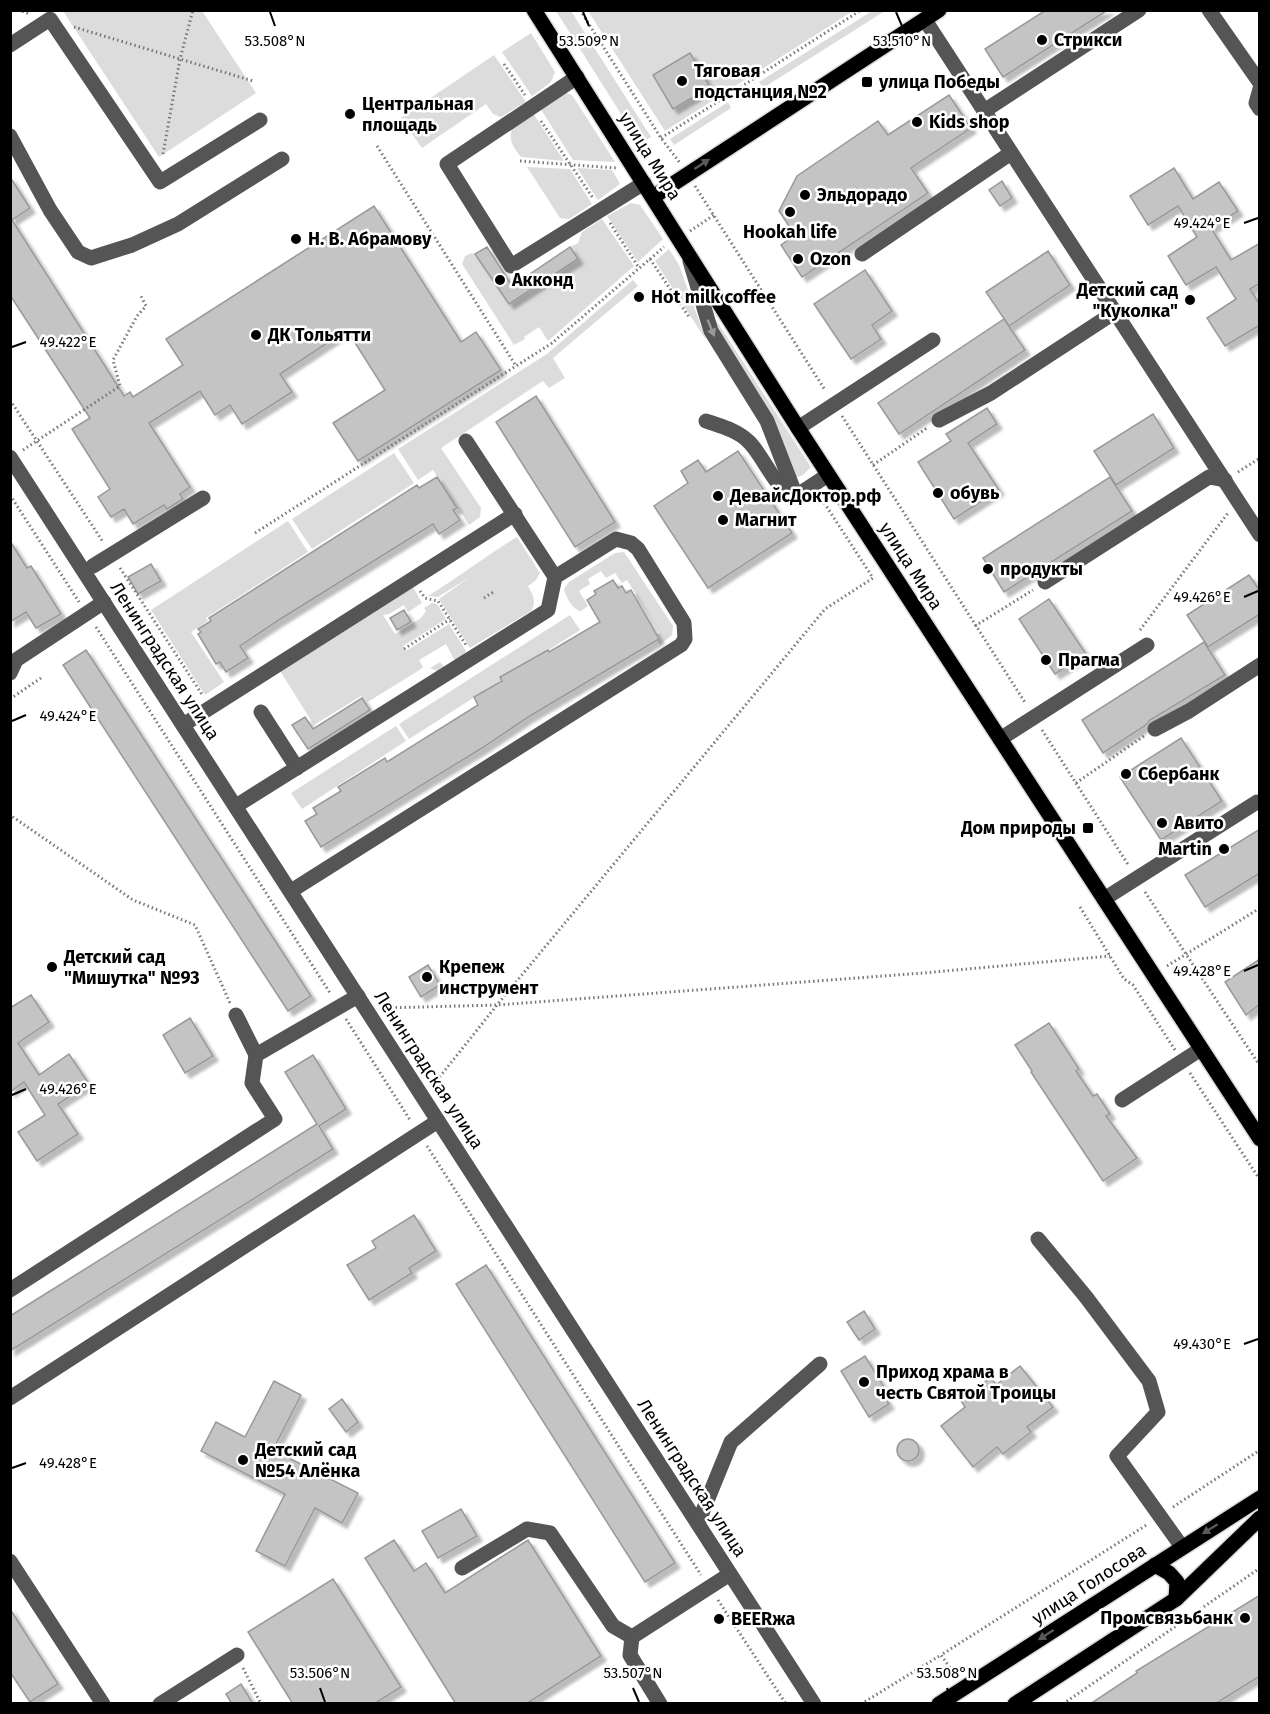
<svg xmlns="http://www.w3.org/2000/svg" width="1270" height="1714" font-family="'Fira Sans',sans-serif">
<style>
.green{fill:#dcdcdc}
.building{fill:#c4c4c4;stroke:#999;stroke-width:1.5;filter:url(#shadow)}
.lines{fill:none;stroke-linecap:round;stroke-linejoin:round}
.major-casing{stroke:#dbdbdb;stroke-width:18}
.path{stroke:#777;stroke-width:3;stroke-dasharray:1.5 3;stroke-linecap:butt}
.minor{stroke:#555;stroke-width:15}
.major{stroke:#000;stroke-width:15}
.oneway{fill:#595959}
.oneway2{fill:#999}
.ticks{fill:none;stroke:#000;stroke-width:2}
.poi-dot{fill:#000;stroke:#fff;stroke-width:2}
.labels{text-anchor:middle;stroke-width:5;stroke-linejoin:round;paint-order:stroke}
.poi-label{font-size:18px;font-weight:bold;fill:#000;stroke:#fff;text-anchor:start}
.street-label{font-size:18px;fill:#000;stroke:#fff}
.ticks-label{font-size:15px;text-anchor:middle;fill:#000;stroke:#fff;stroke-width:5;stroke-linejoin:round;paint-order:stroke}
</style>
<defs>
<filter id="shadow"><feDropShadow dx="5" dy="5" stdDeviation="1.5" flood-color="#0004"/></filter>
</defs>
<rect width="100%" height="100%" fill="#fff"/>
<g class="green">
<path d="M63,11h139l54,82 -97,64z"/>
<path d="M556,11h15l80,126 -11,7z"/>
<path d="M588,11h265l-188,120z"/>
<path d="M872,11h13l-122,77 -4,-6z"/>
<path d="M531,33l24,39 -4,10 -19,14 -30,-44z"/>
<path d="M494,55l32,47 -25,15 -8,-3 -7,-10 -64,44 -21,-30z"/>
<path d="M566,93l6,2 43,67 -42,-2 -33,-52z"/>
<path d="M728,102l3,6 -57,37 -4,-6z"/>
<path d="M533,113l31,48 -43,-4c-7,-9 -13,-16 -9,-28z"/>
<path d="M527,167l43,2 22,35 -23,15 -9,-1z"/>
<path d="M577,168l35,2 8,14 -22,16z"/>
<path d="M631,203l9,2 23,34 -25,23 -31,-46z"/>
<path d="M602,219l32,47 -86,75 -9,-14 -15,10 1,2 -11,6 -50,-78 -2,-3 3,-8 7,-3 3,1 34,50 68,-45 -7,-12 8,-4 4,-11z"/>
<path d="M669,249l10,16 27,75 -51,-79z"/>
<path d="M633,280l5,6 -85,72 12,20 -16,10 -6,-7 -102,67 40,60 -1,9 -11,8 -36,-55 -15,10 -20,-31 149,-95z"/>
<path d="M716,320l95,147 -8,8 -8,3 -82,-156z"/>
<path d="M394,453l20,30 -102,66 -20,-30z"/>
<path d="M288,521l20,31 -102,66 2,3 -17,11 33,50 -19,13 -54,-85z"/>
<path d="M517,537l23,36 -4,7 -8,6c5,9 9,16 3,25l-61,37 -31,-49 31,-22 -32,20 -10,-1c31,-19 58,-40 89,-59z"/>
<path d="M624,552l49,74 -1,9 -12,10 -5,-9 5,-3 -33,-53 -5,3 -7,-10 -9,5 -5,-7 -13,8 2,5 -11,7 9,15 -7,5c-8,-1 -15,-14 -17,-22l5,-7 46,-29z"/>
<path d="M413,587l9,16 -14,9 -4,-7 -15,9 -6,1 12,19 26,-16 5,-7 -2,-3 8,-5 5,1 9,15 -43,27 3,5 43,-27 17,27 -9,14 -18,7 -9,-4 10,-6 4,5 11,-6 -9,-17 -27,16 4,7 -5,4 -52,32 -5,-7 -47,29 -34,-54z"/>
<path d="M570,615l10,15 -171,109 -10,-15z"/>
<path d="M396,726l10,15 -104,68 -11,-16z"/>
</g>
<g class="building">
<path d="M1046,10h62l-105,67 -18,-28z"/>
<path d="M690,53l20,34 -37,22 -20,-34z"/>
<path d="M949,95l22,33 -60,40 17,25 -126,84 -21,-32 14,-10 -16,-24 18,-35 81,-55 10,14z"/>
<path d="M1174,168l19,31 26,-17 19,29 -27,17 20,32 29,-17v40l-10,6 10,16v20l-35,21 -18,-28 29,-19 -20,-32 -30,18 -18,-29 29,-19 -19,-31 -30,19 -18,-29z"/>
<path d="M10,177l20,31 -18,12 112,176 6,-4 3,5 50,-32 -17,-26 208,-133 87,136 15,-10 25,38 -143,91 -25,-38 52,-33 -38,-60 -67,44 12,18 -50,32 -12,-19 -15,10 -15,-24 -51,32 41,64 -10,7 3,5 -16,10 -3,-4 -31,19 -9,-15 -13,8 -13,-20 12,-8 -38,-60 18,-11 -80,-123z"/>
<path d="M1002,181l10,17 -12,8 -11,-16z"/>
<path d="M487,247l25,39 58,-39 8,12 -69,45 -34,-50z"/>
<path d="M1048,251l22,34 -61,41 -23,-34z"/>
<path d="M865,270l27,41 -20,14 9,14 -30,20 -37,-55z"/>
<path d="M1004,319l21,31 -126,84 -21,-31z"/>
<path d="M536,396l79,126 -40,25 -79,-125z"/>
<path d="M987,408l10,16 -29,19 31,47 -45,29 -36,-57 33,-21 -5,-7z"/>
<path d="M1153,414l21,34 -58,37 -22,-34z"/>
<path d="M738,451l54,82 -84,55 -54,-82 34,-23 -7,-12 17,-11 8,12z"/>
<path d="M437,477l20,31 -4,2 7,10 -21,14 -6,-10 -151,94 -42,28 8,12 -22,14 -6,-10 -4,2 -18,-30 3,-2 -3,-3 13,-8 -2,-3 208,-133 2,3z"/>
<path d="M1110,477l22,34 -128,81 -21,-34z"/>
<path d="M10,541l17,27 4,-2 30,48 -25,14 -10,-16 -16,10z"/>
<path d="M151,564l10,17 -23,13 -10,-17z"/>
<path d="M1249,575l11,16v23l-52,33 -21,-32z"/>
<path d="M613,580l5,8 4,-2 4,7 5,-3 28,49 -129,77 -48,32 -161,99 -16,-26 12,-7 -4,-6 28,-17 -3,-4 47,-29 2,4 91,-57 -4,-8 28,-16 -2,-4 48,-27 1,2 51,-30 -13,-22 9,-6 -2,-3z"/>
<path d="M1049,599l37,55 -31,20 -36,-55z"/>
<path d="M404,610l7,12 -14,8 -7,-12z"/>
<path d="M1204,642l21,33 -75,45 -4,5 -43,28 -21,-33z"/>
<path d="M86,650l225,346 -23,15 -225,-346z"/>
<path d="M362,698l8,12 -62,39 -16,-24 13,-8 8,12z"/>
<path d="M1181,738l41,63 -61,39 -41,-63z"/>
<path d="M1260,829v44l-55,34 -20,-32z"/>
<path d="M1260,959v45l-14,11 -21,-33z"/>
<path d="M428,965l12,20 -19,12 -12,-20z"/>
<path d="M31,995l18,27 -31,21 21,32 30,-21 20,30 -31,20 20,30 -41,27 -19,-29 27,-17 -21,-33 -14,10v-84z"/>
<path d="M190,1018l23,38 -28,17 -22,-38z"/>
<path d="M1049,1023l30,46 -3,2 17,25 4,-2 13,20 -4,2 31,42 -34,23 -72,-109 1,-1 -17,-26z"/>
<path d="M313,1055l33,54 -27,17 14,23 -323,202v-35l307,-192 -32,-52z"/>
<path d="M414,1215l22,36 -27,17 3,5 -43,27 -22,-35 29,-17 -4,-7z"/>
<path d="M486,1265l189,298 -30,19 -189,-298z"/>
<path d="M864,1311l11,18 -16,11 -12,-18z"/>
<path d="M865,1356l22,36 -4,3 6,9 -20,13 -28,-46z"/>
<path d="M1020,1366l33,41 -26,20 4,5 -28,22 -6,-7 -24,20 -32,-41 24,-19 -4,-6 30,-24 5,8z"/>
<path d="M274,1381l27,14 -28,55 85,43 -16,30 -27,-15 -30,58 -29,-15 29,-57 -84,-43 15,-29 29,15z"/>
<path d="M342,1399l16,23 -12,10 -17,-23z"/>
<circle cx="908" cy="1450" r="11"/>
<path d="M461,1509l16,27 -39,22 -16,-27z"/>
<path d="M394,1540l20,31 12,-8 19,30 83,-53 73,116 -75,48h-70l-91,-146z"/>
<path d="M333,1579l68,108 -27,17h-81l-45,-72z"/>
<path d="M1260,1595v81l-45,28h-125l47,-31 -1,-2z"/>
<path d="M10,1609l48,75 -28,18 -20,-30z"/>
<path d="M241,1684l12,20h-21l-6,-10z"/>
</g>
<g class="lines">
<defs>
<g id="major">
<path d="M534,10l264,418 462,711"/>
<path d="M653,197l286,-187"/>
<path d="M1155,1565l14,8 8,9 -1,17"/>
<path d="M939,1704l321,-206"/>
<path d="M1015,1704l161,-105 84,-81"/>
</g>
</defs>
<use href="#major" class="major-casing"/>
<g class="path">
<path d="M18,10l12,4"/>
<path d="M580,10l81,128 19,25"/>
<path d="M74,27l179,54"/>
<path d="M504,64l21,31"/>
<path d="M541,121l52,77"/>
<path d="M661,138l200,-128"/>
<path d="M377,146l139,220 36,-23 112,-96"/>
<path d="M163,154l17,-95 13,-49"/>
<path d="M520,161l96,7"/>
<path d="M695,186l130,204"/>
<path d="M610,223l29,45"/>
<path d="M690,231l24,-16"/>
<path d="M650,259l39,58"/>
<path d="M10,400l93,142"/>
<path d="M842,416l184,288"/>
<path d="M23,450l97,-64 -7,-26 24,-44 9,-10 -6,-12"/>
<path d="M873,465l54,-37"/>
<path d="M1238,472l22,-14"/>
<path d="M10,495l69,107"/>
<path d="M255,533l261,-167"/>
<path d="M120,568l83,128"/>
<path d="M420,591l5,7 13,3 28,44"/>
<path d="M484,598l11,-7"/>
<path d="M975,626l58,-36"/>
<path d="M96,627l234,366"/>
<path d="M1140,630l88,-117"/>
<path d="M404,649l46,-30"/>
<path d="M10,699l31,-21"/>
<path d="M1042,730l87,136"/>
<path d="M1076,783l68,-47"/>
<path d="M10,813l3,4 120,83 62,25 35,78"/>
<path d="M1145,892l115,174"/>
<path d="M1080,907l44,72 9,6 42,65"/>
<path d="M1167,966l93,-58"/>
<path d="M382,1008l115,-3 426,-32 187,-17"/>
<path d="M346,1019l64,101"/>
<path d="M1190,1073l70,107"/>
<path d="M434,1084l63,-79 328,-396 48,-31 -52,-80"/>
<path d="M427,1146l274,429"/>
<path d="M1173,1507l87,-57"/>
<path d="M718,1600l68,104"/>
<path d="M243,1668l18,36"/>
<path d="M955,1675l-14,-20 207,-131"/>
<path d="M861,1704l80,-49"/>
<path d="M1063,1704l197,-136"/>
</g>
<g class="minor">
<path d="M1209,10l51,73"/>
<path d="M925,20l335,515"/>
<path d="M10,45l40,-26 110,163 100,-62"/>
<path d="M577,77l-130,87 64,102 133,-83"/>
<path d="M1260,89l-4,14 4,6"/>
<path d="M984,111l155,-101"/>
<path d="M10,136l40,74 28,42 13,6 41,-13 46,-21 104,-65"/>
<path d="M862,254l149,-101"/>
<path d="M690,261l21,70 56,90 29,75"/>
<path d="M939,420l52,-27 124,-81"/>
<path d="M706,421c14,5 31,9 42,20 15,13 29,53 48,55l32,-21"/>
<path d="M798,428l135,-88"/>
<path d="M466,441l89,136"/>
<path d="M10,457l804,1247"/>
<path d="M93,566l110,-68"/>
<path d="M1045,582l164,-105 16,3"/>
<path d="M10,673l6,-13 88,-58"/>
<path d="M261,712l36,56"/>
<path d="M183,725l332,-211"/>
<path d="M1155,729l34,-18 71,-46"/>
<path d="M1000,739l147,-94"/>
<path d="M236,806l312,-196 7,-33 61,-38 15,4 7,6 46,74 1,16 -4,6 -390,246"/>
<path d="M1104,899l153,-97"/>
<path d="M236,1015l20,40"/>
<path d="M1122,1100l79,-51"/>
<path d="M1038,1239l48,58 63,84 9,31 -41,44 65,91"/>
<path d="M10,1290l265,-171 -23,-36 4,-28 102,-59"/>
<path d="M10,1398l428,-277"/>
<path d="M698,1523l33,-81 89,-78"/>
<path d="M10,1561l93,143"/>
<path d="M462,1568l65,-39 23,4 63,93 19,11"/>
<path d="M160,1704l77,-49"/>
<path d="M660,1704l-30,-49 2,-18 98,-63"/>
</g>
<use href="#major" class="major"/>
</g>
<defs><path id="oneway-solid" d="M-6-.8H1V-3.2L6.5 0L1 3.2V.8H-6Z" transform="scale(1.5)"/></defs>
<g class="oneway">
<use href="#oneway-solid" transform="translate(702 164) rotate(-33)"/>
<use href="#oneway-solid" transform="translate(1210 1529) rotate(148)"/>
<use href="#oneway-solid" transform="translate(1046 1635) rotate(147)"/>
</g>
<use class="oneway2" href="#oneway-solid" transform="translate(711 328) rotate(68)"/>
<path class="ticks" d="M270,12l5,14M583,12l6,14M896,12l6,14M1244,223l14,-5M12,347l14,-5M1244,597l14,-6M12,721l14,-6M1244,971l14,-6M12,1095l14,-6M1244,1344l14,-5M12,1468l14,-5M320,1688l5,14M633,1688l6,14M947,1688l5,14"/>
<g class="poi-dot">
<circle cx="1042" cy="40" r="6"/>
<circle cx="682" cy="81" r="6"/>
<rect x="861" y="76" width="12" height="12" rx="3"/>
<circle cx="350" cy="114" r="6"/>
<circle cx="917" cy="122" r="6"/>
<circle cx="805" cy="195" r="6"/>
<circle cx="790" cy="212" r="6"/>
<circle cx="296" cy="239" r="6"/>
<circle cx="798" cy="259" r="6"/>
<circle cx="500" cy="280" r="6"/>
<circle cx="639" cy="297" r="6"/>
<circle cx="1190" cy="300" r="6"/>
<circle cx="256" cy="335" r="6"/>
<circle cx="938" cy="493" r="6"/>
<circle cx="718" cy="496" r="6"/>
<circle cx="723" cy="520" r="6"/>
<circle cx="988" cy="569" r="6"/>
<circle cx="1046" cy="660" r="6"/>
<circle cx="1126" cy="774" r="6"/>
<circle cx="1162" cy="823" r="6"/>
<rect x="1082" y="822" width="12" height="12" rx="3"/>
<circle cx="1224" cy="849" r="6"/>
<circle cx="52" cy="967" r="6"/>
<circle cx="427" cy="977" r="6"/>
<circle cx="864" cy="1382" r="6"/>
<circle cx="243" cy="1460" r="6"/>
<circle cx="1245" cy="1618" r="6"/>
<circle cx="719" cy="1619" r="6"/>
</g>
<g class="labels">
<g class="poi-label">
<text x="1054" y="46">Стрикси</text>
<text x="694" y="77">Тяговая<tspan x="694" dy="21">подстанция №2</tspan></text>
<text x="879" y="88">улица Победы</text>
<text x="362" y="110">Центральная<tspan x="362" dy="21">площадь</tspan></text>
<text x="929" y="128">Kids shop</text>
<text x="817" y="201">Эльдорадо</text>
<text x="790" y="238" text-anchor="middle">Hookah life</text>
<text x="308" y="245">Н. В. Абрамову</text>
<text x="810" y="265">Ozon</text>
<text x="512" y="286">Акконд</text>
<text x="1178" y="296" text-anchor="end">Детский сад<tspan x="1178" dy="21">"Куколка"</tspan></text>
<text x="651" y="303">Hot milk coffee</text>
<text x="268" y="341">ДК Тольятти</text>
<text x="950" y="499">обувь</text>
<text x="730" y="502">ДевайсДоктор.рф</text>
<text x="735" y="526">Магнит</text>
<text x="1000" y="575">продукты</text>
<text x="1058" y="666">Прагма</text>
<text x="1138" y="780">Сбербанк</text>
<text x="1174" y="829">Авито</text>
<text x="1076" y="834" text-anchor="end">Дом природы</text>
<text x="1212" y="855" text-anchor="end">Martin</text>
<text x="64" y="963">Детский сад<tspan x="64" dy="21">"Мишутка" №93</tspan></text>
<text x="439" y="973">Крепеж<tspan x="439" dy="21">инструмент</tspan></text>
<text x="876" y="1378">Приход храма в<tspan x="876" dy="21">честь Святой Троицы</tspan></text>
<text x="255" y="1456">Детский сад<tspan x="255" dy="21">№54 Алёнка</tspan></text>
<text x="1233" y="1624" text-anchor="end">Промсвязьбанк</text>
<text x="731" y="1625">BEERжа</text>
</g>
<g class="street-label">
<text transform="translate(650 156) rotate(58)" y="6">улица Мира</text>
<text transform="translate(911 566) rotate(57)" y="6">улица Мира</text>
<text transform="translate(165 661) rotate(57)" y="6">Ленинградская улица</text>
<text transform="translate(429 1070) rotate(57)" y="6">Ленинградская улица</text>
<text transform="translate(692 1478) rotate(57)" y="6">Ленинградская улица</text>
<text transform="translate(1089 1584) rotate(-33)" y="6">улица Голосова</text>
</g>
</g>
<g class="ticks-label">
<text x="589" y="46">53.509°N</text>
<text x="275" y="46">53.508°N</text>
<text x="902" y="46">53.510°N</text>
<text x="1202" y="228">49.424°E</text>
<text x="68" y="347">49.422°E</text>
<text x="1202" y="602">49.426°E</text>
<text x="68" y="721">49.424°E</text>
<text x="1202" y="976">49.428°E</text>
<text x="68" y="1094">49.426°E</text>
<text x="1202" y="1349">49.430°E</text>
<text x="68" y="1468">49.428°E</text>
<text x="320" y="1678">53.506°N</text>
<text x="633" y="1678">53.507°N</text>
<text x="947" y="1678">53.508°N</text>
</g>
<rect width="1270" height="1714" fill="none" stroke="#000000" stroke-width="24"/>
</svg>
